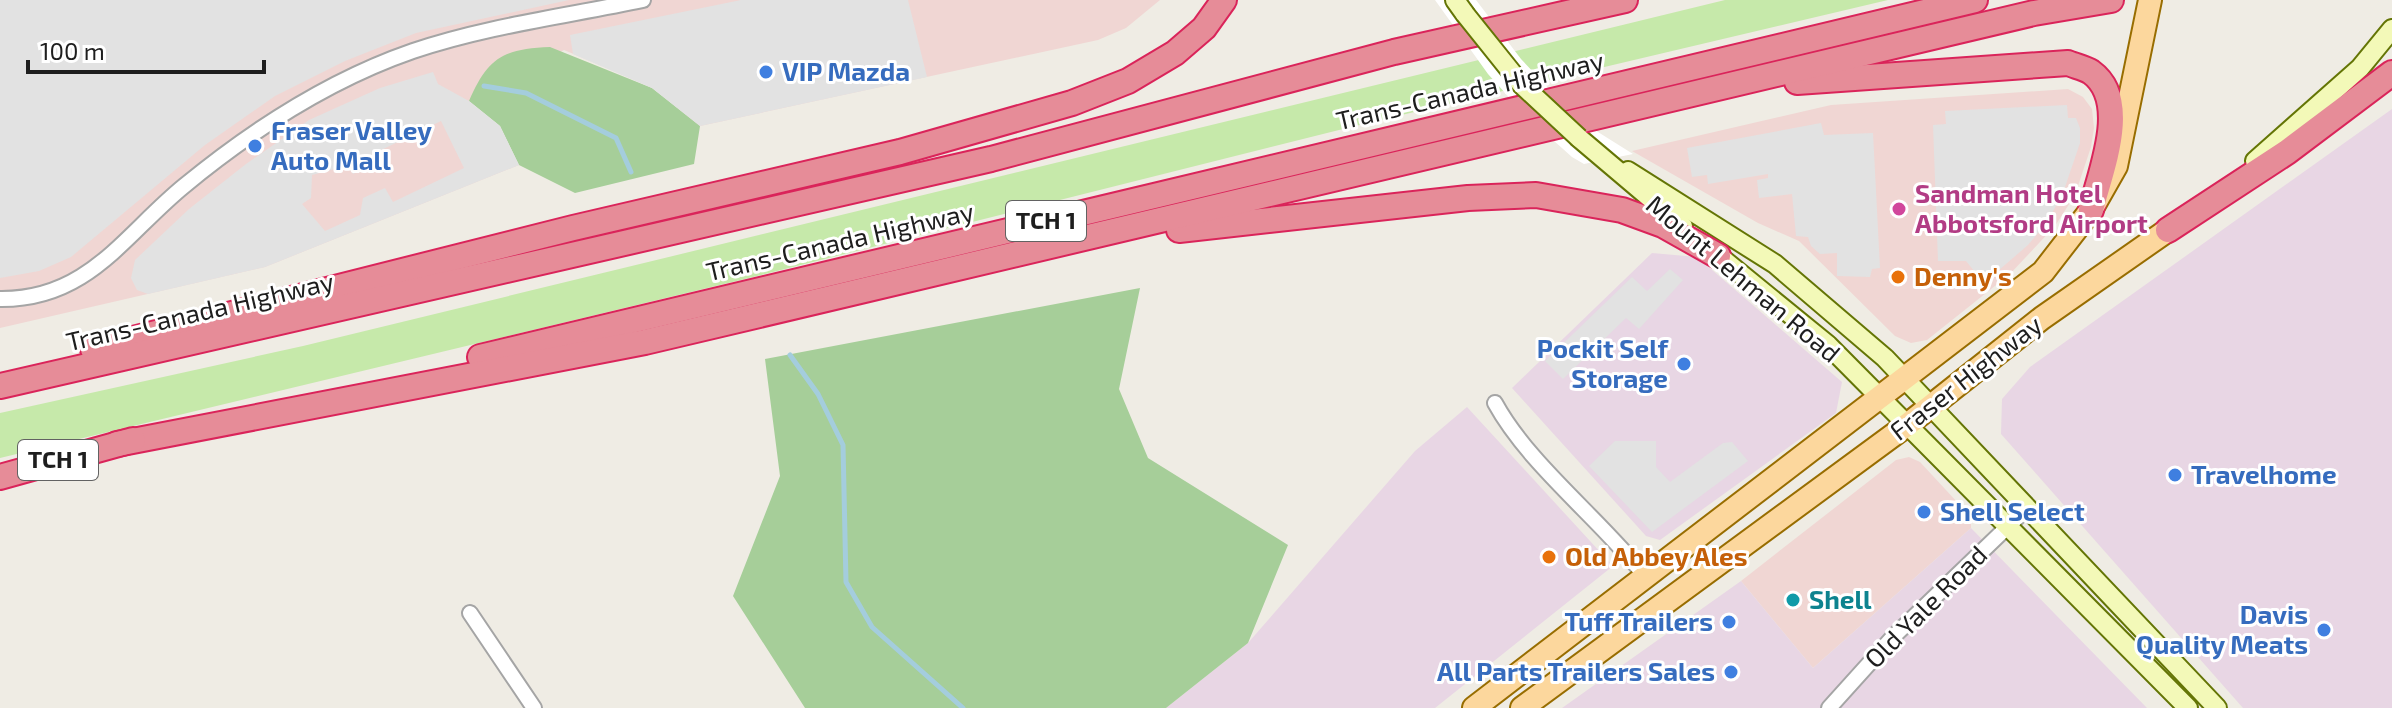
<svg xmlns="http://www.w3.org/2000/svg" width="2392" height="708" font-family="'Exo 2',sans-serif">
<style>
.commercial{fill:#f0d6d3}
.industrial{fill:#e8d6e4}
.grass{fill:#c6e9aa}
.forest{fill:#a6ce99}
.parking{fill:#e2e2e2;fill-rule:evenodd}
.pier{fill:#fff}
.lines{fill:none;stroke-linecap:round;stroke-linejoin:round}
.stream{stroke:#a4cddd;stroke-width:5}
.street-casing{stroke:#a5a5a5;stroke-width:18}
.secondary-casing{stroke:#647505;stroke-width:22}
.primary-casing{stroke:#986d00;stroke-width:26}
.highway-casing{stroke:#da245a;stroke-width:28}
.street{stroke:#fff;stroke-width:14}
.secondary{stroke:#f3f9b8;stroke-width:18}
.primary{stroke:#fcd79d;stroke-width:22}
.highway{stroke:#e68c98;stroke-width:24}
.secondary-bridge-casing{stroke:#647505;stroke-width:22;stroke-linecap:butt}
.secondary-bridge{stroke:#f3f9b8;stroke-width:18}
.shop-dot{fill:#3f7fe0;stroke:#fff;stroke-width:3}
.hotel-dot{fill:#d1479c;stroke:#fff;stroke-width:3}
.food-dot{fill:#e8710a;stroke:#fff;stroke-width:3}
.culture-dot{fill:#0f9aa8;stroke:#fff;stroke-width:3}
.labels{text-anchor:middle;stroke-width:6;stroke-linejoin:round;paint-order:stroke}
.shield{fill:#fff;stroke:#626262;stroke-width:2}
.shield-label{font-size:24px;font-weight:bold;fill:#1e1e1e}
.shop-label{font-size:26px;font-weight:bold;fill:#366cbe;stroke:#fff;text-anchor:start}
.street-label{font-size:26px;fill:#1e1e1e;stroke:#fff}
.hotel-label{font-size:26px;font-weight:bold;fill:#b23c85;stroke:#fff;text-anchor:start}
.food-label{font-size:26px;font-weight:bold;fill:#c56008;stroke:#fff;text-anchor:start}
.culture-label{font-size:26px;font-weight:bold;fill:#0d838f;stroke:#fff;text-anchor:start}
</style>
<rect width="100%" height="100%" fill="#efece4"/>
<g class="commercial">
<path d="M0,0h1160l-34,28 -28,12 -398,86 -48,-39 -88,-37 -95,51 50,64 -254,102 -265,61z"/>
<path d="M2068,89l15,8 9,12 2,19 -3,19 -16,48 -20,31 -45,48 -83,66 -16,3 -16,-7 -96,-95 -41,-18 -126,-72 199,-46z"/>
<path d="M1909,457l11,5 51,55v11l-158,140 -72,-87 155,-121z"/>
</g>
<g class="industrial">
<path d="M2392,109v599h-149l-242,-274 1,-35 28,-32z"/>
<path d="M1652,253l45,4 145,125 -6,31 -176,127 -14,-4 -134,-148z"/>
<path d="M1467,407l146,159 -178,142h-269l82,-65 167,-192z"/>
<path d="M1971,528l176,180h-585l179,-127 72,87z"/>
</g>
<path class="grass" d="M1725,0h163l-537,127 -602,151 -749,180v-45l303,-67z"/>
<g class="forest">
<path d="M550,47l102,41 48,38 -6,38 -119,29 -56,-28 -19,-39 -31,-25c19,-44 34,-52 81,-54z"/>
<path d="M1140,288l-21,101 29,69 140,87 -40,98 -82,65h-361l-72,-112 47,-120 -15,-117z"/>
</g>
<g class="parking">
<path d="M0,0h569l-153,33 -71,28 -70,35 -70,49 -134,112 -32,14 -39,7z"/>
<path d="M741,0h167l19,77 -227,49 -48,-38 -79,-34 -3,-19z"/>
<path d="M433,72l5,12 31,17 31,25 19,39 -254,102 -117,27 -11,-4 -6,-12 4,-18 54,-51 57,-45 63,-44 71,-32zM441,121l23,47 -71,34 -8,-14 -22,10 -3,17 -35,16 -23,-27 9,-6 1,-23 26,-7h11l4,6 21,-10 -3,-9z"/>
<path d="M2067,105l1,13h8l4,10v15l-16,47 -16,31 -20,24 -44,38 -18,-22h-28l-5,-136 13,-1 -1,-13z"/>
<path d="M1821,123l3,12 49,-2 7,135 -8,1 -2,8 -33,-1v-23l-17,1 -9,-8 -3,-9 -12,-1 -4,-42 -33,4 -2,-18 11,-2v-4l-60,10 -1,-9 -15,2 -5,-29z"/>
<path d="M1670,269l13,11 -44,49 -13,-11 -63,61 -18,-18 87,-84 15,14z"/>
<path d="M1615,441h41v26l14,15 53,-39 9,-1 16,19 -96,71 -63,-66z"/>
</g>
<path class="pier" d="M1435,0h41l45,59 31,33 38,35 43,27 -49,10 -12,-7 -47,-42 -37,-41z"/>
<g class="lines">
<g class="stream">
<path d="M484,86l42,7 90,45 15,34"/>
<path d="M790,355l28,39 25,51 3,137 26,45 91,81"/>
</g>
<defs>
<g id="street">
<path d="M0,299c88,1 124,-64 184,-113 68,-56 145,-106 229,-135 74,-25 154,-35 230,-51"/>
<path d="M1495,403c34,62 104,115 150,173"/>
<path d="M470,613l64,95"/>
<path d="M1829,708l64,-71 133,-128"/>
</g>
<g id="secondary">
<path d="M1455,0l10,14"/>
<path d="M1579,138l104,88"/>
<path d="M2255,161l105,-93 32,-39"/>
<path d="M1628,171l147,93 110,94 332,350"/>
<path d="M1709,248l119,97 360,363"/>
</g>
<g id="primary">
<path d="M1474,708l569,-436 48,-62 25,-44 34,-166"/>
<path d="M1522,708l385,-283 135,-107 126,-88"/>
</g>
<g id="highway">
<path d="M1797,82l271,-19c7,3 17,5 23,9 40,29 9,100 0,138"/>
<path d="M1179,230l289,-32 68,-3 86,15 41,15 55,31"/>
<path d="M2168,230l119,-78 105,-79"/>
<path d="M93,349l480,-121 327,-76 172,-49 56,-22 47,-28 29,-25 20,-28"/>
<path d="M480,357l1495,-357"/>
<path d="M0,386l991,-227 403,-107 231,-52"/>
<path d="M117,444l528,-102 1389,-329 77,-13"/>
<path d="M0,477l133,-37"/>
</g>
</defs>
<use href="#street" class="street-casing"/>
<use href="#secondary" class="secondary-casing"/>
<use href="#primary" class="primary-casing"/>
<use href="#highway" class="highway-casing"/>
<use href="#street" class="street"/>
<use href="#secondary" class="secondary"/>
<use href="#primary" class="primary"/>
<use href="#highway" class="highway"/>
<defs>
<path id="secondary-bridge" d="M1465,14l56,70 58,54"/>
</defs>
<use href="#secondary-bridge" class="secondary-bridge-casing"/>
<use href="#secondary-bridge" class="secondary-bridge"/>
</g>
<g class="shop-dot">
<circle cx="766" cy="72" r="8"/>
<circle cx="255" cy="146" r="8"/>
<circle cx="1684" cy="364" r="8"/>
<circle cx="2175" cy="475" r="8"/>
<circle cx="1924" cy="512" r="8"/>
<circle cx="1729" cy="622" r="8"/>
<circle cx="2324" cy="630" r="8"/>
<circle cx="1731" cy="672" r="8"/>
</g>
<circle class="hotel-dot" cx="1899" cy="209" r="8"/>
<g class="food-dot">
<circle cx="1898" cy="277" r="8"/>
<circle cx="1549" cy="557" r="8"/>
</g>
<circle class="culture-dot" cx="1793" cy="600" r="8"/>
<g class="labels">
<g class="shield">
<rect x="1006" y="201" width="80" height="40" rx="6"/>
<rect x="18" y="440" width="80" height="40" rx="6"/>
</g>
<g class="shield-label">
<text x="1046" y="229">TCH 1</text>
<text x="58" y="468">TCH 1</text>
</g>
<g class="shop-label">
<text x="782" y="81">VIP Mazda</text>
<text x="271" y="140">Fraser Valley<tspan x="271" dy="30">Auto Mall</tspan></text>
<text x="1668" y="358" text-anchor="end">Pockit Self<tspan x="1668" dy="30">Storage</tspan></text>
<text x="2191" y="484">Travelhome</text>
<text x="1940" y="521">Shell Select</text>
<text x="2308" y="624" text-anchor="end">Davis<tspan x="2308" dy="30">Quality Meats</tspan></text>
<text x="1713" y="631" text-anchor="end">Tuff Trailers</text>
<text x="1715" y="681" text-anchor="end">All Parts Trailers Sales</text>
</g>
<g class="street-label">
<text transform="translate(1470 91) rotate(-13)" y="9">Trans-Canada Highway</text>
<text transform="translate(840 242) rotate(-13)" y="9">Trans-Canada Highway</text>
<text transform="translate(1743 279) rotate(40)" y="9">Mount Lehman Road</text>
<text transform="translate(200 312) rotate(-13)" y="9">Trans-Canada Highway</text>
<text transform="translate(1966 378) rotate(-38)" y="9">Fraser Highway</text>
<text transform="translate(1926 607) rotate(-45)" y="9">Old Yale Road</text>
</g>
<g class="hotel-label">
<text x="1915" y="203">Sandman Hotel<tspan x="1915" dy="30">Abbotsford Airport</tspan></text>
</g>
<g class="food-label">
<text x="1914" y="286">Denny's</text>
<text x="1565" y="566">Old Abbey Ales</text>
</g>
<g class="culture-label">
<text x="1809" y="609">Shell</text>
</g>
</g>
<path d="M28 60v12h236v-12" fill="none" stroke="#1e1e1e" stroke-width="4"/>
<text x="40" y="60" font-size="24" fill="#1e1e1e" stroke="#ffffff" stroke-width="6" paint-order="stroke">100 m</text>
</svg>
